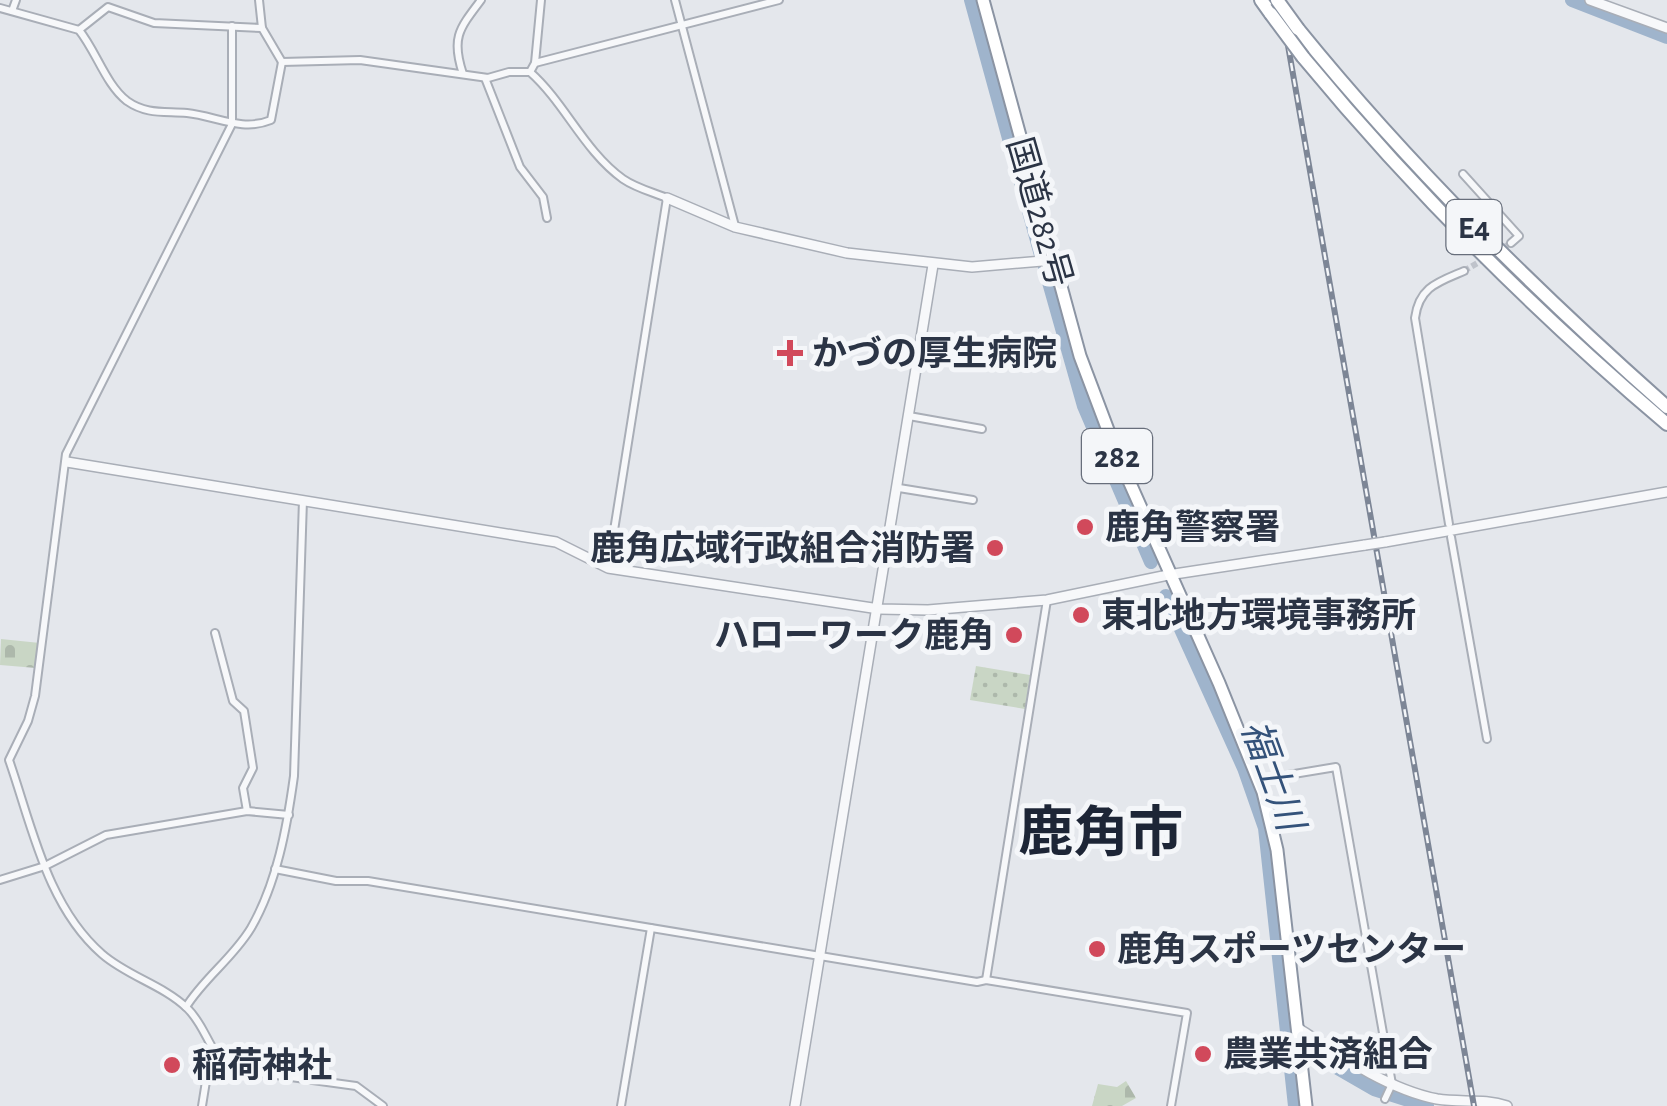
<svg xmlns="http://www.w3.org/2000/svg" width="1667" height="1106" font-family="'Alegreya Sans','Noto Sans JP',sans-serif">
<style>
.cemetery{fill:url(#cemetery-stones)}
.park{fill:url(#park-dots)}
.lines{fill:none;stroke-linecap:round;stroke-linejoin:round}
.river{stroke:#9fb4cc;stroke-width:14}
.minor-tunnel{stroke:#bfc3cb;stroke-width:6;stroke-dasharray:6 3;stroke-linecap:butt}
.minor-casing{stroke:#a9aeb7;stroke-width:10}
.tertiary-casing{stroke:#a9aeb7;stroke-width:12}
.trunk-casing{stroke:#8b94a3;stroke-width:15}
.motorway-casing{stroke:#8b94a3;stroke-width:16}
.minor{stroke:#f7f8fa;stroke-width:6}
.tertiary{stroke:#f7f8fa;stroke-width:9}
.trunk{stroke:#fff;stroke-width:11}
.motorway{stroke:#fff;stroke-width:12}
.rail-casing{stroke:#7d8696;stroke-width:6}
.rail{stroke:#f4f6f9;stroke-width:2.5;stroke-dasharray:8;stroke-linecap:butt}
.tertiary-bridge-casing{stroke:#a9aeb7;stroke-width:12;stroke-linecap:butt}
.motorway-bridge-casing{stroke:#8b94a3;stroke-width:16;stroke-linecap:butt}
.tertiary-bridge{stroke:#f7f8fa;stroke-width:9}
.motorway-bridge{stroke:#fff;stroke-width:12}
.poi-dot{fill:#d1495b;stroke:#f4f6f9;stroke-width:4}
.labels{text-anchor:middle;stroke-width:10;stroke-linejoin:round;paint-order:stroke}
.shield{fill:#f4f6f9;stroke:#676e7b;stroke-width:2.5}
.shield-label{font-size:32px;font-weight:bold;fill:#2b3445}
.street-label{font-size:35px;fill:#2b3445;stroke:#f4f6f9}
.poi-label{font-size:35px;font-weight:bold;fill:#2b3445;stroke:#f4f6f9;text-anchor:start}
.water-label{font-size:38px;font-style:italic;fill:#34527a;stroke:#f4f6f9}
.town-label{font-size:55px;font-weight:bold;fill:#1d2536;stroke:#f4f6f9}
</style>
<defs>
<pattern id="cemetery-stones" width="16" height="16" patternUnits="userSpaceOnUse" patternTransform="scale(2.5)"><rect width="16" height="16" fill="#c9d6c5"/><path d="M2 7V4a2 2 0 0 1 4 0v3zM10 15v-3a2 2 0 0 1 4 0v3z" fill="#adb8ab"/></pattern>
<pattern id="park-dots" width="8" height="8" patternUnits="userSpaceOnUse" patternTransform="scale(2.5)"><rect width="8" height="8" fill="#c9d6c5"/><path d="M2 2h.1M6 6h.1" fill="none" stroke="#adb8ab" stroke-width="1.8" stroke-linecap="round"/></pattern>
</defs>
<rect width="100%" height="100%" fill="#e4e7ec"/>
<g class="cemetery">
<path d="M1,639l39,4 -4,25 -36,-3z"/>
<path d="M1126,1081l10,17 -14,8h-30l6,-22 19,3z"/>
</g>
<path class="park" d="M976,666l54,9 -5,34 -55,-9z"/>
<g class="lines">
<g class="river">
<path d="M971,0l70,255"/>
<path d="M1572,0l95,37"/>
<path d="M1045,268l39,138 67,156"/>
<path d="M1166,596l78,172 21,60 30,278"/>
<path d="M1290,1047l32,12 52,30 53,17"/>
</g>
<path class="minor-tunnel" d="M1464,271l47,-28"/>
<defs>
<g id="minor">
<path d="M259,0l3,28 20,34"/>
<path d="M675,0l60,226"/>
<path d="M0,8l79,22c17,21 27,55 48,71 20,14 38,10 60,12 29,3 55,19 84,7l11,-58"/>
<path d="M12,11l4,-11"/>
<path d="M232,26v98l-166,330 -31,242 -7,25 -19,39c23,66 38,146 93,194 25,22 61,31 85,54 20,19 22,47 45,61l124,17 27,20"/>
<path d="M79,30l29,-23 46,16 108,5"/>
<path d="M282,62l78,-2 128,18 21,-6h21c35,31 54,79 93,107 13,9 29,13 44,19l-59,370"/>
<path d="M535,63l244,-63"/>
<path d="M530,72l5,-9 6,-63"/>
<path d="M463,74c-12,-36 -4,-45 18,-74"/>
<path d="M485,78l35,89 23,30 4,21"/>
<path d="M1463,174l56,62 -8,7"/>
<path d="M909,416l73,13"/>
<path d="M899,488l74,12"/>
<path d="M1449,524l-34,-206c4,-31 23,-36 49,-47"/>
<path d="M1451,537l36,202"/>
<path d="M215,633l18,68 11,10 9,57 -10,20 4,23"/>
<path d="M1258,780l78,-13 56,317 -7,15"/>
<path d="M275,869l61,12h32l609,101 9,-2 201,33 -16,93"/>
<path d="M0,880l45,-14 61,-31 141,-24 42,4"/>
<path d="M986,980l61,-380"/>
<path d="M186,1007c18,-29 47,-49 65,-79 26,-45 36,-101 43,-152l9,-276"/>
<path d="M202,1106l5,-31 9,-18"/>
<path d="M621,1106l30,-178"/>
</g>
<g id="tertiary">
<path d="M1590,0l77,28"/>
<path d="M667,198l68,29 112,26 125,14 82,-7"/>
<path d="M67,462l489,80 52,26 271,41 49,1 119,-10 121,-25 197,-30"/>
<path d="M1385,542l282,-50"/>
<path d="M1298,1028c41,27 89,61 139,71 23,4 47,-1 70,7"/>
<path d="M795,1106l138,-841"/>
</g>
<path id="trunk" d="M983,0l97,356 37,98 102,229 44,109 14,58 29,256"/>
<g id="motorway">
<path d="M1261,0l10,14"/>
<path d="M1298,29c112,138 236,260 369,378"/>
<path d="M1303,57c110,133 232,255 364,367"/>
</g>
</defs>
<use href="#minor" class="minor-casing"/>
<use href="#tertiary" class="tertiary-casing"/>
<use href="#trunk" class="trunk-casing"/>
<use href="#motorway" class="motorway-casing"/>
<use href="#minor" class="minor"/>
<use href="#tertiary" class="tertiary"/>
<use href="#trunk" class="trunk"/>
<use href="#motorway" class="motorway"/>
<defs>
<path id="rail" d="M1280,0l194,1106"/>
</defs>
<use href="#rail" class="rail-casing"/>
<use href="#rail" class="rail"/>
<defs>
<path id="tertiary-bridge" d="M1365,545l20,-3"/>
<g id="motorway-bridge">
<path d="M1277,0l21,29"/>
<path d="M1271,14l32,43"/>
</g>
</defs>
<use href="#tertiary-bridge" class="tertiary-bridge-casing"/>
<use href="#motorway-bridge" class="motorway-bridge-casing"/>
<use href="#tertiary-bridge" class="tertiary-bridge"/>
<use href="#motorway-bridge" class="motorway-bridge"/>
</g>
<g class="poi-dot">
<path d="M785 338h10v10h10v10h-10v10h-10v-10h-10v-10h10z"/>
<circle cx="1085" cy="527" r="10"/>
<circle cx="995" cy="548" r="10"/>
<circle cx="1081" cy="615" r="10"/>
<circle cx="1014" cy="635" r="10"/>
<circle cx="1097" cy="949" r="10"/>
<circle cx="1203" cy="1054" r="10"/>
<circle cx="172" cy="1065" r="10"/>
</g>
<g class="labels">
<g class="shield">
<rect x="1446.5" y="200" width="55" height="54" rx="8"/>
<rect x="1082" y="429" width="70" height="54" rx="8"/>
</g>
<g class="shield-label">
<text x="1474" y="238">E4</text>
<text x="1117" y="467">282</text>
</g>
<g class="street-label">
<text transform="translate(1040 212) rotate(74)" y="12">国道282号</text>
</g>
<g class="poi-label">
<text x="812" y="365">かづの厚生病院</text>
<text x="1105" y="539">鹿角警察署</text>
<text x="975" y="560" text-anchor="end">鹿角広域行政組合消防署</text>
<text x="1101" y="627">東北地方環境事務所</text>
<text x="994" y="647" text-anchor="end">ハローワーク鹿角</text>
<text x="1117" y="961">鹿角スポーツセンター</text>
<text x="1223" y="1066">農業共済組合</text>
<text x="192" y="1077">稲荷神社</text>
</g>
<g class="water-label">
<text transform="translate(1273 775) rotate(70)" y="13">福士川</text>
</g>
<g class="town-label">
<text x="1101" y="851">鹿角市</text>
</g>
</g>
</svg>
